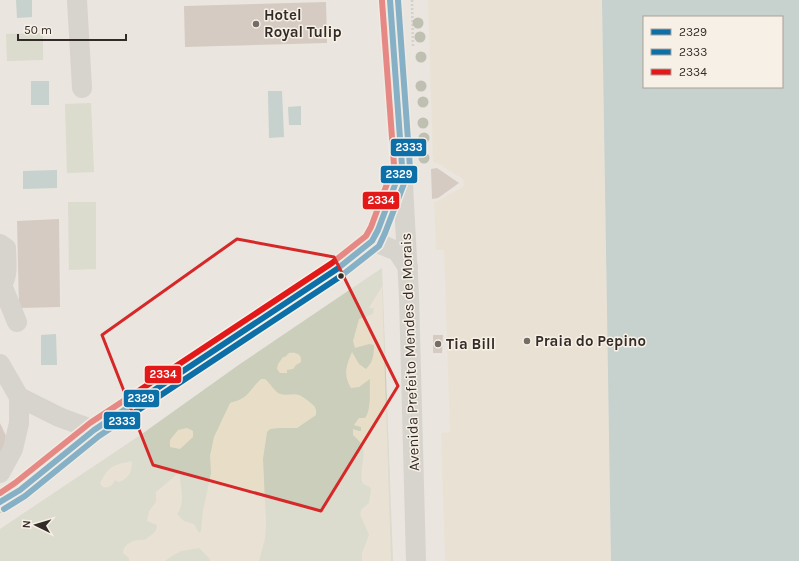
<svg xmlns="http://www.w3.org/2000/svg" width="799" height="561" font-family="Karla,sans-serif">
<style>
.green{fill:#caceba}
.sand{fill:#e8dec7}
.water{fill:#9db8b9;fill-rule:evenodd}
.building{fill:#bcaba2}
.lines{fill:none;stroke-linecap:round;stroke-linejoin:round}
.path{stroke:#bbb6b1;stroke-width:2.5;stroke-dasharray:2 2;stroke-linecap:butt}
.minor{stroke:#c2bdb8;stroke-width:20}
.major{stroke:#b1aca7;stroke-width:22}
.bus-1-casing{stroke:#f7f0e6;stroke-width:9}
.bus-2-casing{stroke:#f7f0e6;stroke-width:9}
.bus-3-casing{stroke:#f7f0e6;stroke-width:9}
.bus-1{stroke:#0d6fa8;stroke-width:6}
.bus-2{stroke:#0d6fa8;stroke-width:6}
.bus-3{stroke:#e31919;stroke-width:6}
.tree{fill:#8d927d}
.marked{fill:none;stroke:#d62828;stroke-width:3;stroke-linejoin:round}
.poi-dot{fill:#736c67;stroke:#f7f0e6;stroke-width:1.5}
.bus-dot{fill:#332b27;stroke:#f7f0e6;stroke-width:1.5}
.labels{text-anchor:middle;stroke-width:3;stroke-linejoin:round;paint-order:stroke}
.poi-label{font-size:15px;font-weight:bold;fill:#332b27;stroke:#f7f0e6;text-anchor:start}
.street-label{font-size:15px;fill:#332b27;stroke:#f7f0e6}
.line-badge{stroke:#f7f0e6;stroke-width:1.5}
.badge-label{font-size:11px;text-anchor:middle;font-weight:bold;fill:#fff}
</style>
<rect width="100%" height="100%" fill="#eae5df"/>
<g class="green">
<path d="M43,33v27l-36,1 -1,-27z"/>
<path d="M91,103l3,69 -27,1 -2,-69z"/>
<path d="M68,202h28v67l-27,1z"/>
<path d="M382,268l11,293h-393v-32l139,-93 101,-72z"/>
</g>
<g class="sand">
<path d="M428,0h174l9,561h-166l-4,-128 9,-1 -6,-182h-8l-2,-48 4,-1 26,-15 -1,-7 -24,-15 -6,-2z"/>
<path d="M382,286l9,275h-29v-8l7,-18 -9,-21 2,-5 7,-6 2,-13 -1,-3 -7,-3c-5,-12 4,-27 -1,-39 -2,-4 -6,-7 -9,-10v-6l6,2h2v-4l-7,-2 5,-7h6c7,-9 4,-28 5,-39l-11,8 -8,1c-8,-13 -5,-22 1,-36l7,12 7,5c7,-7 8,-14 8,-24l-5,-1 -14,4 -2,-7 6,-22 14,-5 1,-6h-5z"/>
<path d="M289,353c7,-1 13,1 12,9l-5,3 -3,4 -6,1v3h-7l-3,-4 1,-5 5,-7h2z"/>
<path d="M261,379h4c5,4 9,12 15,15 7,2 13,-1 19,1 3,1 5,3 8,5 6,5 10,6 9,15l-19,13h-18l-9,1 -3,3 -4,27 3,63 -1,16 -6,23h-49l-1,-3 -10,-10 -18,3 -9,5 -7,5h-36v-3l-6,-5c0,-10 13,-14 21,-13 6,-4 13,-7 13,-15l-10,-4 2,-10 7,-9v-10l20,-17h4c0,14 6,27 -3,39l7,7 10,3 5,9 2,-2 2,-20 8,-38 -1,-17 4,-19 16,-34c20,-5 17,-11 31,-24z"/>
<path d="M187,428l6,3v6l-13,12 -10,-2v-7l8,-10z"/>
<path d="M132,461c0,11 -3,17 -13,21l-4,-2c-3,6 -5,8 -12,7l-3,-3c8,-18 13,-19 32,-23z"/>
</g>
<g class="water">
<path d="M16,0h16v17l-15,1z"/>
<path d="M602,0h197v561h-188zM644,17h138v70h-138z"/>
<rect x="31" y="81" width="18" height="24"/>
<path d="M268,91h14l2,46 -15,1z"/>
<path d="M301,106v19h-12l-1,-18z"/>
<path d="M57,170v18l-34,1v-18z"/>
<path d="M56,334l1,31h-16v-30z"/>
</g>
<g class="building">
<path d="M326,2l1,41 -142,4 -1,-41z"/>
<path d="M437,168l22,15 -21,15 -6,1 -1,-30z"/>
<path d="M59,219l1,88 -41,1 -2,-87z"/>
<path d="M433,335h10l-1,18h-9z"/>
<path d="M0,423l6,13 -3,19 -3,1z"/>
</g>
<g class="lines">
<path class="path" d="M412,0l1,47"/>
<g class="minor">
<path d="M77,0l5,88"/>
<path d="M402,166l7,130 7,265"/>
<path d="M372,241l25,10 11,16"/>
<path d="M0,244l6,4c0,13 3,25 -4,37h-2"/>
<path d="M2,285l15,37"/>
<path d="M0,364l19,33 40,20 35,13"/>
<path d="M0,473l13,-24 6,-26v-26"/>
</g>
<path class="major" d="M0,502l20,-12 74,-60 243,-161 35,-28 6,-11 24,-64 -12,-166"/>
<defs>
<path id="bus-1" d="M0,502l20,-12 74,-60 243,-161 35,-28 6,-11 24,-64 -12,-166"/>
<path id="bus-2" d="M4,509l21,-13 74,-60 242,-160 38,-30 6,-13 25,-65 -12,-168"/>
<path id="bus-3" d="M0,493l15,-10 75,-60 242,-160 34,-27 5,-9 23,-62 -12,-164"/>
</defs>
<use href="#bus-1" class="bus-1-casing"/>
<use href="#bus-2" class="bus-2-casing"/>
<use href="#bus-3" class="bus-3-casing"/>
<use href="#bus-1" class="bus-1"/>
<use href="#bus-2" class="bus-2"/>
<use href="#bus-3" class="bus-3"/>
</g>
<g class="tree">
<circle cx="418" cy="23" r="5.5"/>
<circle cx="420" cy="37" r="5.5"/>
<circle cx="421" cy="57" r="5.5"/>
<circle cx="421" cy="86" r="5.5"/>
<circle cx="423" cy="102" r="5.5"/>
<circle cx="423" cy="123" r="5.5"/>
<circle cx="424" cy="138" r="5.5"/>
<circle cx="424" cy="158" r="5.5"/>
</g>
<path d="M0 0H799V561H0ZM237,239l97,18 64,129 -77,125 -168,-46 -51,-130z" fill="#eae5df" fill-opacity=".55" fill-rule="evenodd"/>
<path class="marked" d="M237,239l97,18 64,129 -77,125 -168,-46 -51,-130z"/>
<g class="poi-dot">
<circle cx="256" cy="24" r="4"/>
<circle cx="527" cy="341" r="4"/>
<circle cx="438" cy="344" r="4"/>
</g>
<circle class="bus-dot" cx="341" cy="276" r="3.5"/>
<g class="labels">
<g class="poi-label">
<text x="264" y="20">Hotel<tspan x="264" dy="17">Royal Tulip</tspan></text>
<text x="535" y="346">Praia do Pepino</text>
<text x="446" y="349">Tia Bill</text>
</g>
<g class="street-label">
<text transform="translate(410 352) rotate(-92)" y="5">Avenida Prefeito Mendes de Morais</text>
</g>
</g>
<g class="line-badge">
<rect x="390" y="138" width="37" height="19" rx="4" fill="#0d6fa8"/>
<rect x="380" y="165" width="38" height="19" rx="4" fill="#0d6fa8"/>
<rect x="362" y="191" width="38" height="19" rx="4" fill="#e31919"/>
<rect x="144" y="365" width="38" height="19" rx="4" fill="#e31919"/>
<rect x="123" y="389" width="37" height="19" rx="4" fill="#0d6fa8"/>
<rect x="103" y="411" width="38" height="19" rx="4" fill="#0d6fa8"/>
</g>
<g class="badge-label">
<text x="409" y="151">2333</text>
<text x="399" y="178">2329</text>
<text x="381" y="204">2334</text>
<text x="163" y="378">2334</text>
<text x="141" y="402">2329</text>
<text x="122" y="425">2333</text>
</g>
<rect x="643" y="16" width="140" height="72" fill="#f7f0e6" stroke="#a9a19a"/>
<rect x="651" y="29" width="20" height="6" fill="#0d6fa8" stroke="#a9a19a"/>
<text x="679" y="36" font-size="12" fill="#332b27">2329</text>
<rect x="651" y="49" width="20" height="6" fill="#0d6fa8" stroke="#a9a19a"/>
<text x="679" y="56" font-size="12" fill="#332b27">2333</text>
<rect x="651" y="69" width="20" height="6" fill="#e31919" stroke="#a9a19a"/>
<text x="679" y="76" font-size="12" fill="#332b27">2334</text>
<g transform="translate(36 525) rotate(275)" stroke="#f7f0e6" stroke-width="3" paint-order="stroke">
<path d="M0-3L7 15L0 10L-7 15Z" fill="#332b27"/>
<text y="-6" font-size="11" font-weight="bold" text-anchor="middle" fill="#332b27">N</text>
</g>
<path d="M18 34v6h108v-6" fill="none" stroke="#332b27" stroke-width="2"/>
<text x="24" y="34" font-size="12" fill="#332b27" stroke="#f7f0e6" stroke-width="3" paint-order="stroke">50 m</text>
</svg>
